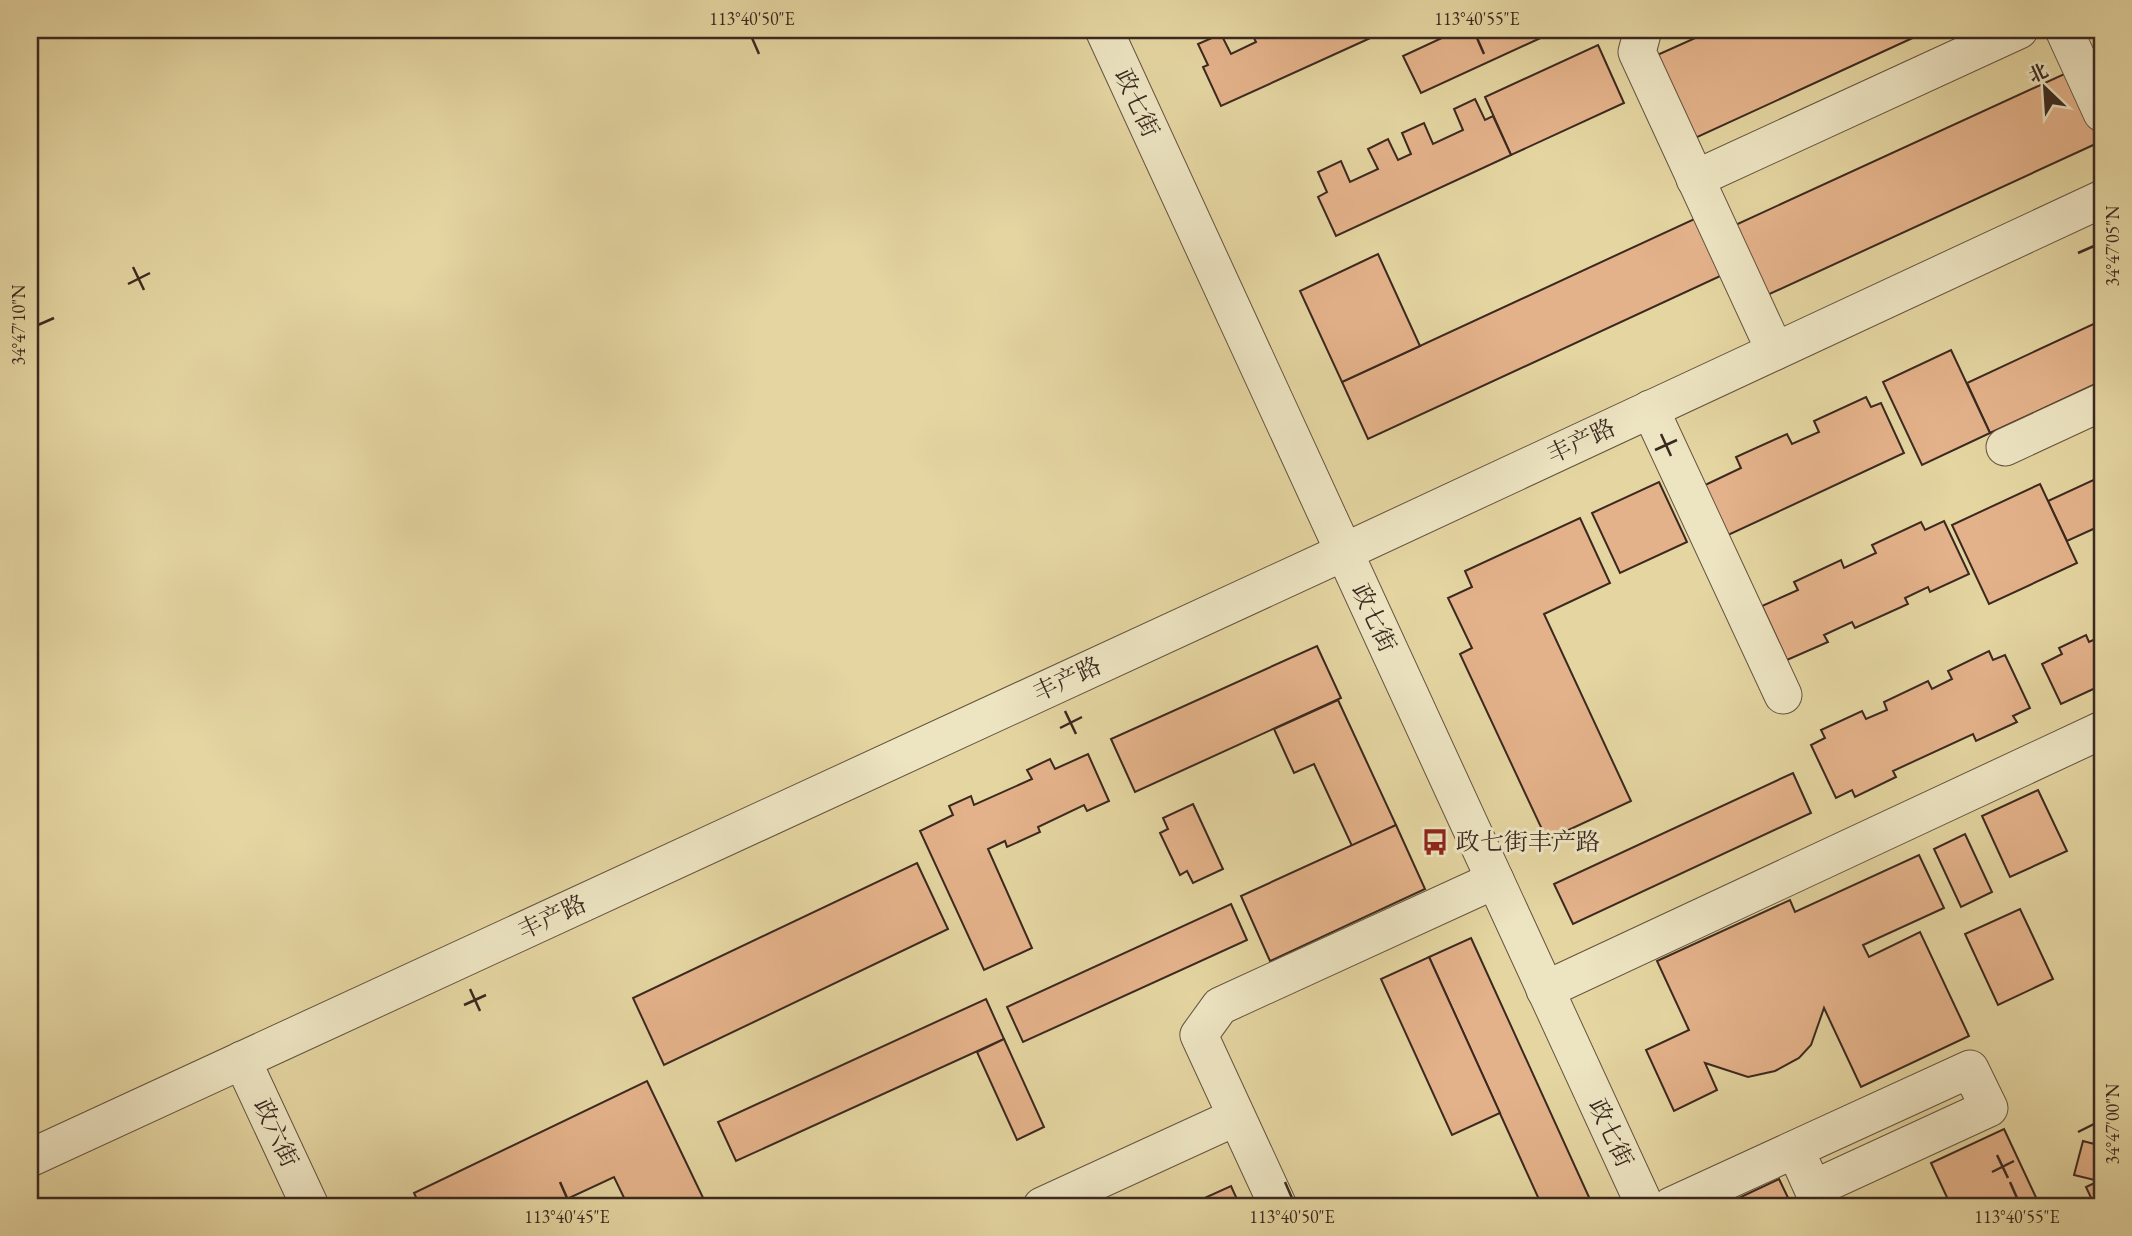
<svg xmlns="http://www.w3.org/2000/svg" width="2132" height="1236" font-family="'EB Garamond','Noto Serif SC',serif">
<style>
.building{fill:#e4b28a;stroke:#3b2920;stroke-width:2}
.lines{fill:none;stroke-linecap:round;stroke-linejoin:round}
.minor-casing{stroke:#655440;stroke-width:39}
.minor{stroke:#ede4c2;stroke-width:37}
.ticks{fill:none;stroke:#3b2920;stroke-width:2.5}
.labels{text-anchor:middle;stroke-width:6;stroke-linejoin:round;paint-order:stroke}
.street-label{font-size:24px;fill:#3b2920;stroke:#ede4c2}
.poi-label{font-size:24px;fill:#3b2920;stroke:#ede4c2;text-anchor:start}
.neatline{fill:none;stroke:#3b2920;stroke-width:2.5}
.ticks-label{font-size:18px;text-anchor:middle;fill:#3b2920}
</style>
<rect width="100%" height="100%" fill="#e4d5a1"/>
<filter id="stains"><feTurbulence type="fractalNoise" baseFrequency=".00286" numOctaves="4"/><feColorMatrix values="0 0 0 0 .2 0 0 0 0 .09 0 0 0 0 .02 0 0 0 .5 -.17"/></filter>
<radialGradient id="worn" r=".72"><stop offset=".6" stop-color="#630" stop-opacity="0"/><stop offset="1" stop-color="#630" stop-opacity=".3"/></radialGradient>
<g class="building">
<path d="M1250,30h28l1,2 5,-2h104l-167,76 -18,-39 5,-2 -10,-21 23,-10 10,20 25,-12z"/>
<path d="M1459,30h99l-137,63 -18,-37z"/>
<path d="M1713,30h217l-237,109 -38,-83z"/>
<path d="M1598,45l26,58 -113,52 -26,-58z"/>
<path d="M2073,70l29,62v9l-339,156 -32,-70z"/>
<path d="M1475,99l10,21 8,-4 18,39 -175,81 -18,-39 9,-5 -9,-20 23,-11 9,21 28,-13 -10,-20 20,-10 10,21 13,-6 -9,-21 22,-10 9,21 30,-14 -9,-21z"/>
<path d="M1703,215l26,57 -361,167 -26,-57z"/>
<path d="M1378,254l42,92 -78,36 -42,-91z"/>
<path d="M2102,320v61l-112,52 -23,-50z"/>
<path d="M1951,350l39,83 -68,32 -39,-83z"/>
<path d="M1866,397l5,10 10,-4 23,50 -178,83 -23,-50 38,-18 -5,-11 51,-23 5,10 27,-12 -5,-11z"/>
<path d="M2102,476v49l-35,16 -19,-40z"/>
<path d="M1659,482l28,60 -67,31 -28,-60z"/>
<path d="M2040,484l37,79 -88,41 -37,-79z"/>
<path d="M1580,518l30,65 -66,31 87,187 -84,39 -87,-186 12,-6 -24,-50 24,-11 -7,-16z"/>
<path d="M1944,521l25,53 -39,18 -2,-5 -23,11 3,6 -53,24 -3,-6 -28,13 4,7 -41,18 -25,-54 36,-16 -4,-8 47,-22 3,8 32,-15 -4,-8 49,-23 4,8z"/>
<path d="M2086,635l3,7 13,-6v49l-41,19 -19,-40 20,-10 -3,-6z"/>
<path d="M1317,646l24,52 -206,94 -24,-53z"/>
<path d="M1989,651l4,9 12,-5 25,53 -17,8 4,6 -41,19 -3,-7 -80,37 3,6 -41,20 -3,-7 -16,8 -25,-53 14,-7 -4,-8 41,-19 4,8 21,-9 -3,-8 44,-21 4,8 20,-10 -4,-8z"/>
<path d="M1338,700l58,125 -44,21 -38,-82 -20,9 -20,-44z"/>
<path d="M1088,754l21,47 -22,10 -3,-6 -46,22 2,5 -33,15 -2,-6 -17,8 44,99 -48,22 -64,-139 33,-16 -4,-9 22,-10 3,9 58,-26 -5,-9 23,-11 5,10z"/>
<path d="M1793,773l18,40 -238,111 -19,-40z"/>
<path d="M2038,790l29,61 -57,26 -28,-61z"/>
<path d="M1193,804l30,65 -30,14 -6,-12 -7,4 -20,-42 8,-4 -5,-11z"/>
<path d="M1396,825l29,64 -155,72 -29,-65z"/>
<path d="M1965,834l27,58 -31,15 -27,-58z"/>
<path d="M1919,855l25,53 -81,37 6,12 51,-25 49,104 -108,51 -37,-79 -13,37 -12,13 -24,13 -27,6 -43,-14 12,27 -43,21 -28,-61 43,-20 -32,-69 133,-61 5,12z"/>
<path d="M917,863l31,66 -284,136 -31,-67z"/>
<path d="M1231,904l16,36 -224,102 -16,-35z"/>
<path d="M2020,909l33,70 -55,26 -33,-71z"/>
<path d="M1471,938l122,268h-51l-113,-249z"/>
<path d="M1429,957l71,156 -48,22 -71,-156z"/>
<path d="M986,999l18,40 -268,122 -18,-39z"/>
<path d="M1004,1039l40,88 -27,13 -40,-88z"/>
<path d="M647,1081l60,125h-79l-14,-29 -62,29h-132l-6,-13z"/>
<path d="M2004,1129l36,77h-89l-20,-43z"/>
<path d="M2083,1141l19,5v60h-13l5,-2 -8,-17 13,-6 -25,-6z"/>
<path d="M1779,1179l13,27h-63l-1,-3z"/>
<path d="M1231,1186l9,20h-53z"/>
</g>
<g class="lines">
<defs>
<g id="minor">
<path d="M1104,30l541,1176"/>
<path d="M1643,30l-6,22 138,299"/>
<path d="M2064,30l38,83"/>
<path d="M1695,179l324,-149"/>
<path d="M1650,409l133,286"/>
<path d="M2005,447l97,-45"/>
<path d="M1545,990l557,-260"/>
<path d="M242,1060l68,146"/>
<path d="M30,1158l1314,-606 758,-353"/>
<path d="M1042,1206l194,-89"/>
<path d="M1278,1206l-79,-171 21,-29 275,-126"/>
<path d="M1671,1206l299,-137 19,39 -176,81 -18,-40"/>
</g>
</defs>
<use href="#minor" class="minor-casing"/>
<use href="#minor" class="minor"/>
</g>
<path class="ticks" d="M752,38l7,16M1477,38l7,16M2078,253l16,-7M133,267l11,23M128,284l22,-11M38,325l16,-7M1661,434l10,22M1655,450l22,-10M1065,711l11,23M1060,728l22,-11M470,989l10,22M464,1005l22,-10M2078,1132l16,-8M1997,1155l11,23M1992,1172l22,-11M560,1182l7,16M1285,1182l7,16M2010,1182l7,16"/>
<defs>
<symbol id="bus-bare" viewBox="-9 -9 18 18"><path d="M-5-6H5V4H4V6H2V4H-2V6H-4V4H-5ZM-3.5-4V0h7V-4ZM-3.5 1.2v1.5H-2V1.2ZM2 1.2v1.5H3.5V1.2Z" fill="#8f2418" stroke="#ede4c2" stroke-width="2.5" paint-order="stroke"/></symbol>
</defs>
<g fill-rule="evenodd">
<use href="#bus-bare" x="1416" y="823" width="38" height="38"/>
</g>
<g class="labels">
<g class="street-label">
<text transform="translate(1137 103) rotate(65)" y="8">政七街</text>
<text transform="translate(1581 441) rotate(-25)" y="8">丰产路</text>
<text transform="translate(1374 618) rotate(65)" y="8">政七街</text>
<text transform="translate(1067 679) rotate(-25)" y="8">丰产路</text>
<text transform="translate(552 917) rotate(-25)" y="8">丰产路</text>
<text transform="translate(276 1133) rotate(65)" y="8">政六街</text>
<text transform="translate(1611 1133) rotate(65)" y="8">政七街</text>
</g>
<g class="poi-label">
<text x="1456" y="850">政七街丰产路</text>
</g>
</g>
<rect width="2132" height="1236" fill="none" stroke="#e4d5a1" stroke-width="77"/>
<g transform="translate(2045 88) rotate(335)" stroke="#ede4c2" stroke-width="5" paint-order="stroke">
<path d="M0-5L12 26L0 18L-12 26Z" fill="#3b2920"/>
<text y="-10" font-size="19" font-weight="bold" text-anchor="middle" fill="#3b2920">北</text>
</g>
<rect x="38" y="38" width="2056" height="1160" class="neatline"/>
<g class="ticks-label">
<text x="752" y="25">113°40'50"E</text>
<text x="1477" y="25">113°40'55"E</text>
<text transform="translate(2113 246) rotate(-90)" y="6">34°47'05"N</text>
<text transform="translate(19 325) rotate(-90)" y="6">34°47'10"N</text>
<text transform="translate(2113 1124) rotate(-90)" y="6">34°47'00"N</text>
<text x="567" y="1223">113°40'45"E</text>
<text x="1292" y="1223">113°40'50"E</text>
<text x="2017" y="1223">113°40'55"E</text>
</g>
<rect width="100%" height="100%" filter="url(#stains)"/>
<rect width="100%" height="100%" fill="url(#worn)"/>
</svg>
